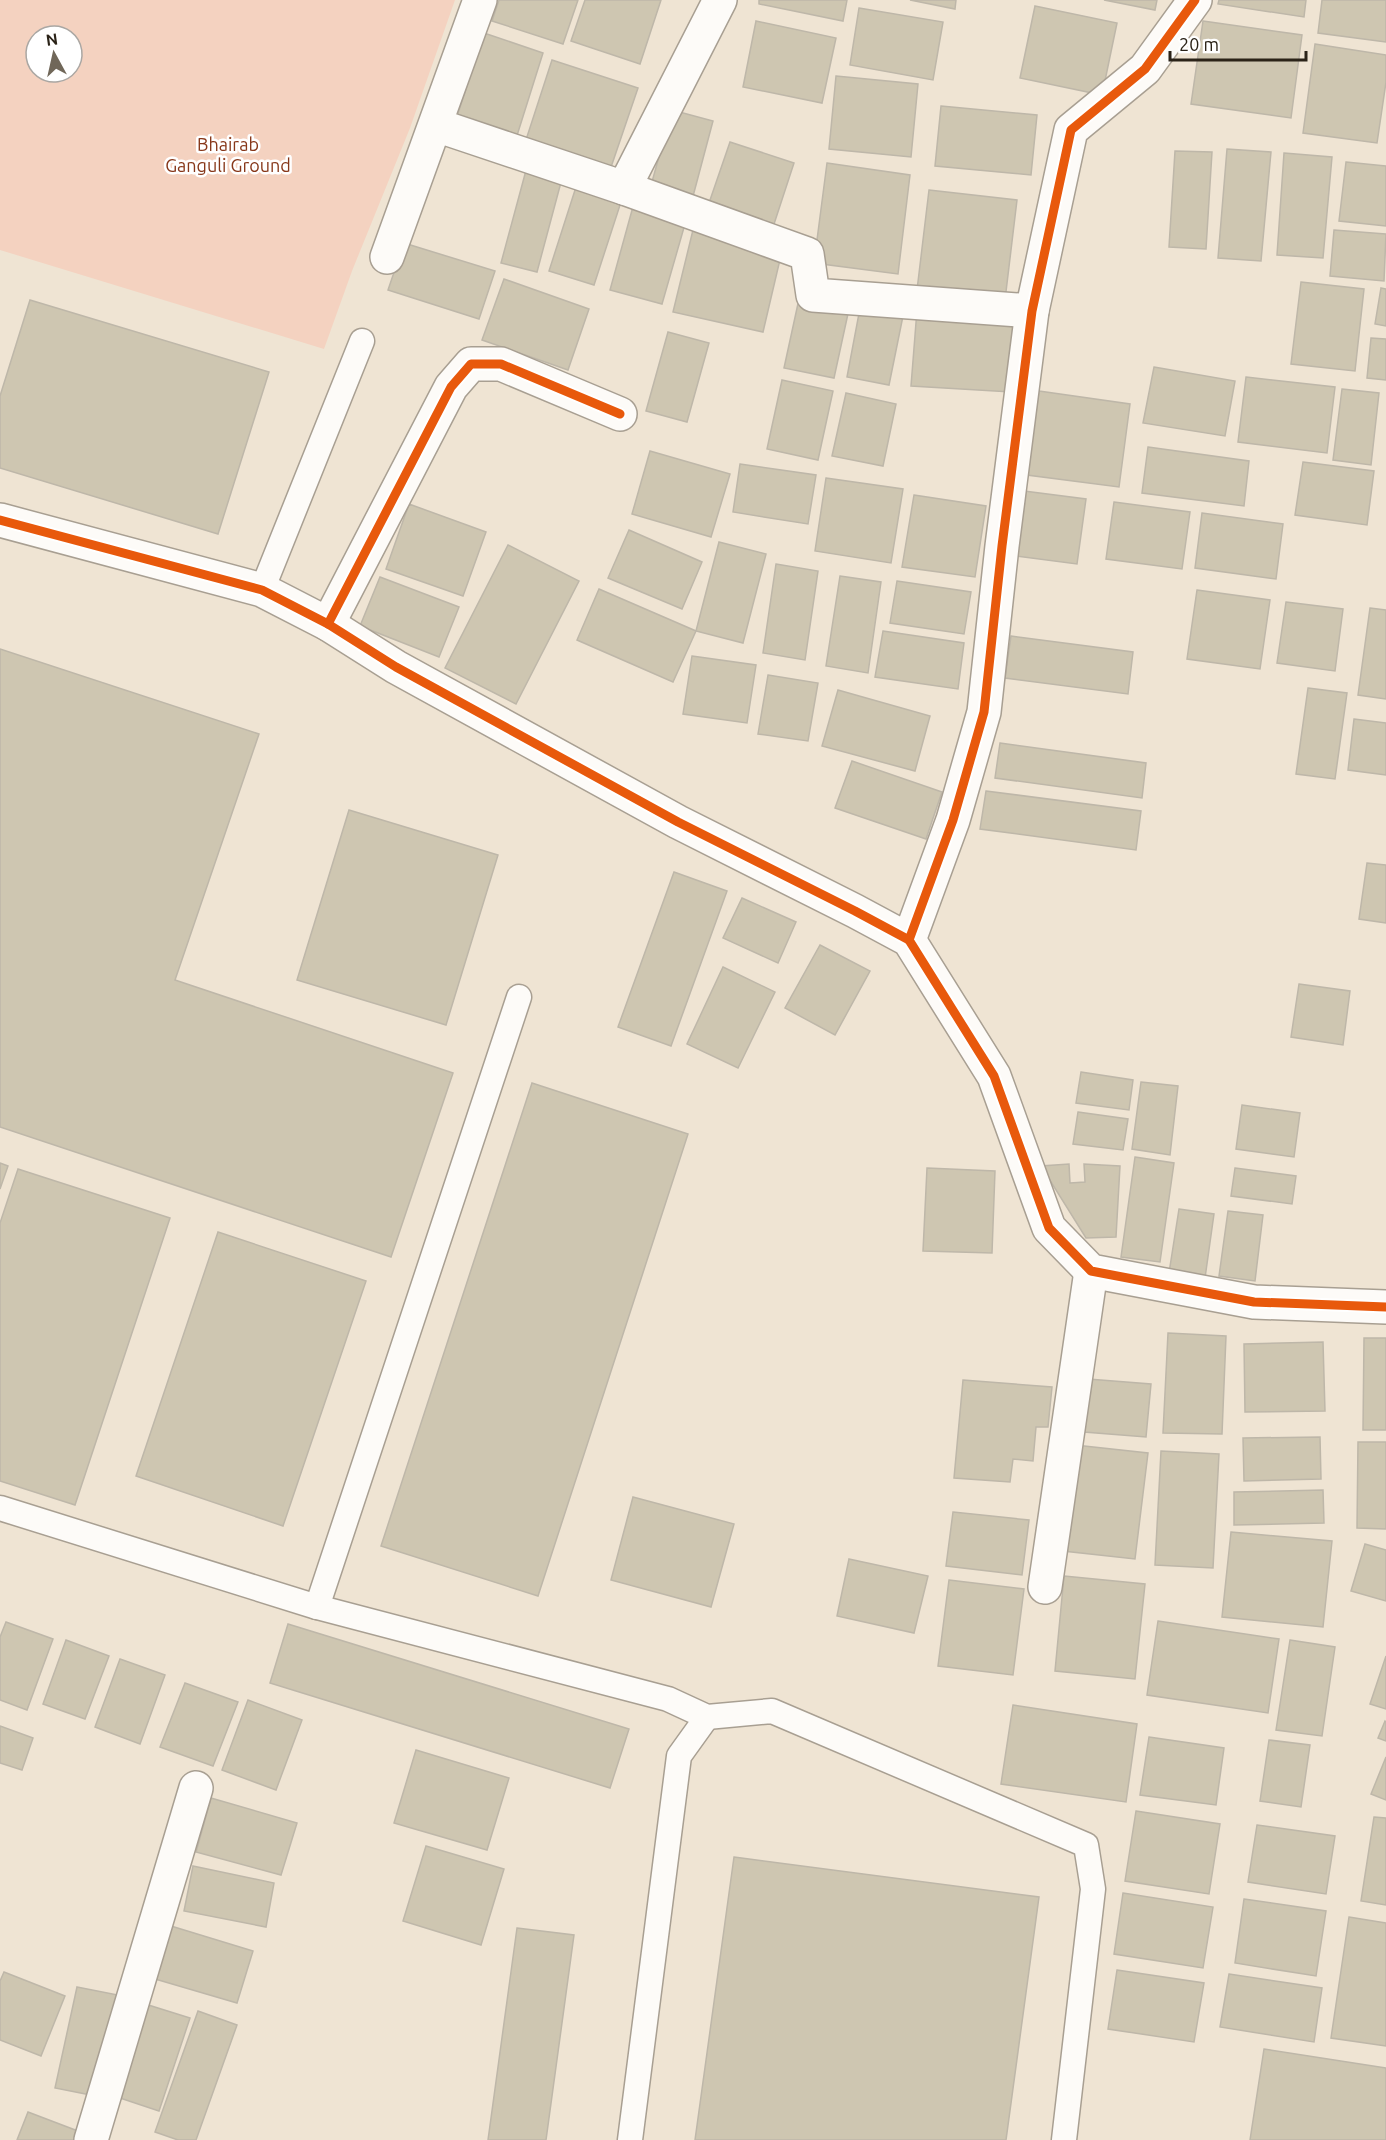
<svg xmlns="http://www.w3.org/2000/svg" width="1386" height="2140" font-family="Ubuntu,sans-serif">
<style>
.green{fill:#f4d2c0;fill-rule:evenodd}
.building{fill:#cec6b1;stroke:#beb7a9;stroke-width:1.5}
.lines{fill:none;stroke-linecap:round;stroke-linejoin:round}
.service-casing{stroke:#a89f92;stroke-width:27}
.minor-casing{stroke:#a89f92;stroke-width:36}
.service{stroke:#fdfbf8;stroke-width:24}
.minor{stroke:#fdfbf8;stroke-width:33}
.cycleway-casing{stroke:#fff;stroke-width:13}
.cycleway{stroke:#e8590c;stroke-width:9}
.labels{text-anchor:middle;stroke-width:5;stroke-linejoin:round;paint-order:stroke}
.park-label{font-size:18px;fill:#873719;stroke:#fff}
</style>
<rect width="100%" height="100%" fill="#efe4d3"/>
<path class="green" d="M0,0h455l-45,128 -58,143 -28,78 -324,-99zM36,36h36v36h-36z"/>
<g class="building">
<path d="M499,0h79l-15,44 -71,-23z"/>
<path d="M585,0h76l-21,64 -69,-23z"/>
<path d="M759,0h88l-4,21 -84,-17z"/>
<path d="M910,0h46l-1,9z"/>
<path d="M1104,0h53l-2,10z"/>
<path d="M1219,0h87l-2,17 -86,-13z"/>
<path d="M1322,0h64v42l-68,-9z"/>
<path d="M1035,6l82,17 -15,72 -82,-17z"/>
<path d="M859,8l84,14 -10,58 -83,-15z"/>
<path d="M756,21l80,17 -14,65 -79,-16z"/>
<path d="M1203,21l99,14 -11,83 -100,-14z"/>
<path d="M484,33l59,20 -29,92 -60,-19z"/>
<path d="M1315,44l71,11v27l-9,61 -74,-10z"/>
<path d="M552,60l86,28 -29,85 -85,-27z"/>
<path d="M836,76l82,8 -7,73 -82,-8z"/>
<path d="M941,106l96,9 -6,60 -96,-9z"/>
<path d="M672,110l41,11 -21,79 -42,-11z"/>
<path d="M730,142l64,21 -20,61 -65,-21z"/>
<path d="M1227,149l44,3 -10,109 -43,-3z"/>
<path d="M1175,151l37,1 -6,97 -37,-2z"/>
<path d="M1284,153l48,4 -9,101 -46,-3z"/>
<path d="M1346,162l40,4v60l-47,-5z"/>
<path d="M528,163l36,8 -27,101 -36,-9z"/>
<path d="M827,163l83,12 -12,99 -84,-11z"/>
<path d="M576,187l45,15 -27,83 -45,-14z"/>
<path d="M929,190l88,10 -12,100 -88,-10z"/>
<path d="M634,203l53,14 -25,87 -52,-14z"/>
<path d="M693,230l89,21 -19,81 -90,-20z"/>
<path d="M1334,230l52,4 -2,47 -54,-5z"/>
<path d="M404,243l91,28 -16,48 -91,-29z"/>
<path d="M504,279l85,30 -21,61 -86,-30z"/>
<path d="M1301,282l63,7 -9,82 -64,-7z"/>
<path d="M1381,288l5,1v37l-11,-2z"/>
<path d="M799,299l50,10 -15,69 -50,-10z"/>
<path d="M30,300l239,72 -51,162 -218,-66v-72z"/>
<path d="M860,308l43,8 -14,69 -42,-8z"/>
<path d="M917,310l99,7 -5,75 -100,-6z"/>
<path d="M668,332l41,11 -22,79 -41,-11z"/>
<path d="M1371,338l15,1v41l-19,-2z"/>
<path d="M1154,367l81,14 -10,55 -82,-13z"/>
<path d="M1246,377l89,10 -8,66 -89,-11z"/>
<path d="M782,380l51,11 -15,69 -51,-11z"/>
<path d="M1342,389l37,4 -8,72 -38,-5z"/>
<path d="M1039,391l91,13 -11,83 -92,-12z"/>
<path d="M846,393l50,11 -13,62 -51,-10z"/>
<path d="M1148,447l101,14 -5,45 -102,-13z"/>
<path d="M650,451l80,23 -19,63 -79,-23z"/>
<path d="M1303,462l71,9 -7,54 -72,-10z"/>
<path d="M740,464l76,11 -8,49 -75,-12z"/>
<path d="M826,478l77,11 -12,74 -76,-12z"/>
<path d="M1024,491l62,8 -9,65 -61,-8z"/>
<path d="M914,495l72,11 -11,71 -73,-10z"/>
<path d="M1114,502l76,10 -8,57 -76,-10z"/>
<path d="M409,504l77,28 -23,64 -77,-27z"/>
<path d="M1202,513l81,11 -7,55 -81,-11z"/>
<path d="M629,530l73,32 -20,47 -74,-31z"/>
<path d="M719,542l47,12 -23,89 -47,-12z"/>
<path d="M508,545l71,36 -63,123 -71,-36z"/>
<path d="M776,564l42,7 -13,89 -42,-7z"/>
<path d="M840,576l41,6 -13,91 -42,-7z"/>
<path d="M380,577l79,30 -20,50 -79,-31z"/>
<path d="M897,581l74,11 -7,42 -74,-11z"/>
<path d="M599,589l97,42 -23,51 -96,-42z"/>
<path d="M1197,590l73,10 -10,69 -73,-10z"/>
<path d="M1286,602l57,7 -8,62 -58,-8z"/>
<path d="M1370,608l16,2v89l-28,-4z"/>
<path d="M883,631l81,12 -6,46 -83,-12z"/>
<path d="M1011,636l122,16 -5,42 -123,-16z"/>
<path d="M0,649l259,85 -84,246 278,93 -62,184 -391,-130z"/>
<path d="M692,656l64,9 -9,58 -64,-9z"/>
<path d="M768,675l50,8 -10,58 -50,-7z"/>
<path d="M1308,688l39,5 -12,86 -39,-5z"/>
<path d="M838,690l92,26 -15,55 -93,-25z"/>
<path d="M1354,719l32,4v52l-38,-5z"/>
<path d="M1000,743l146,20 -4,35 -147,-20z"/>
<path d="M852,761l90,31 -16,47 -91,-31z"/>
<path d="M986,791l155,20 -5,39 -156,-21z"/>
<path d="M349,810l149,45 -52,170 -149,-45z"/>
<path d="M1367,863l19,2v58l-27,-4z"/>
<path d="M674,872l53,19 -56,155 -53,-19z"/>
<path d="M742,898l54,24 -18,41 -55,-25z"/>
<path d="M820,945l50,26 -35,64 -50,-27z"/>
<path d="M723,967l52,25 -37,76 -51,-24z"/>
<path d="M1299,984l51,7 -7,54 -52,-8z"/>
<path d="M1081,1072l52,8 -4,30 -53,-7z"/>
<path d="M1141,1082l37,4 -8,69 -38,-6z"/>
<path d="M532,1083l156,51 -150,462 -157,-50z"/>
<path d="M1242,1105l58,8 -6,44 -58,-8z"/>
<path d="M1078,1112l50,7 -5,31 -50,-6z"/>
<path d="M1135,1157l39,6 -14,99 -39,-5z"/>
<path d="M0,1163l8,3 -8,23z"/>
<path d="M1069,1164l1,19 15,-1 -1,-18 36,2 -4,71 -30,1 -45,-72z"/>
<path d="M927,1168l68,3 -3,82 -69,-2z"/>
<path d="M1235,1168l61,8 -4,28 -61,-8z"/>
<path d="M18,1169l152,49 -95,287 -75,-24v-258z"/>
<path d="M1179,1209l35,5 -9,64 -36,-5z"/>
<path d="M1228,1211l35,4 -8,66 -36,-5z"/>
<path d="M218,1232l148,49 -83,245 -147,-50z"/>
<path d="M1168,1333l58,3 -4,98 -59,-1z"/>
<path d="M1364,1338h22v92h-23z"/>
<path d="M1323,1342l2,69 -80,1 -1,-68z"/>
<path d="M1088,1379l63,5 -5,53 -62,-5z"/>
<path d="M963,1380l89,7 -4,40h-12l-3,34 -20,-2 -3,23 -56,-4z"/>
<path d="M1320,1437l1,42 -77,2 -1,-43z"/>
<path d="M1358,1442h28v87l-29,-1z"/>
<path d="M1075,1445l73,8 -13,106 -72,-8z"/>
<path d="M1161,1451l58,3 -6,114 -58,-3z"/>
<path d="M1323,1490l1,33 -90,2v-33z"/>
<path d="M633,1497l101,27 -23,83 -100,-27z"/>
<path d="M953,1512l76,8 -7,55 -76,-9z"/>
<path d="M1231,1532l101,9 -9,86 -101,-10z"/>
<path d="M1365,1544l21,6v51l-35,-10z"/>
<path d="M849,1559l79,17 -14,57 -77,-17z"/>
<path d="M1064,1576l81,8 -10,95 -80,-8z"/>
<path d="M949,1580l75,9 -11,86 -75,-9z"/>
<path d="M1158,1621l121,18 -11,74 -121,-18z"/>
<path d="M6,1622l47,17 -26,71 -27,-10v-63z"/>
<path d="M288,1624l341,105 -19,59 -340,-105z"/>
<path d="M66,1640l43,16 -24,63 -42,-15z"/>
<path d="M1290,1640l45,7 -13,89 -46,-6z"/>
<path d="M1386,1656v53l-16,-5z"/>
<path d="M120,1659l45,16 -25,69 -45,-17z"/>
<path d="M185,1683l53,19 -25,64 -53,-19z"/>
<path d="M248,1700l54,20 -26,70 -54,-20z"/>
<path d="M1013,1705l124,19 -11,78 -125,-18z"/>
<path d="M1385,1721l1,1v19l-8,-3z"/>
<path d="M0,1726l33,12 -11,32 -22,-7z"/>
<path d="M1149,1737l75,11 -8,57 -76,-10z"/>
<path d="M1269,1740l41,5 -9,62 -41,-6z"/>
<path d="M416,1750l93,28 -22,72 -93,-27z"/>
<path d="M1386,1757v43l-15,-6z"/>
<path d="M211,1798l86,25 -16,52 -85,-23z"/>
<path d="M1136,1811l84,13 -11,70 -84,-13z"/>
<path d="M1374,1817l12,1v87l-25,-4z"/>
<path d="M1257,1825l78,11 -9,58 -78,-12z"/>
<path d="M426,1846l78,23 -23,76 -78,-24z"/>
<path d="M734,1857l305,40 -33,243h-311z"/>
<path d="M193,1866l81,17 -8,44 -82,-16z"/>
<path d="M1123,1893l90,14 -10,61 -89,-14z"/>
<path d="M1244,1899l82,12 -10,65 -81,-13z"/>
<path d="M1349,1917l37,6v123l-55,-8z"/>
<path d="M171,1926l82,25 -16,52 -82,-24z"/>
<path d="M517,1928l57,7 -28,205h-58z"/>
<path d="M1117,1970l87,13 -10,59 -86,-13z"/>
<path d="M4,1972l61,24 -24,60 -41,-16v-59z"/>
<path d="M1229,1974l93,14 -8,54 -94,-15z"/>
<path d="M77,1987l46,9 -22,101 -46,-9z"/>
<path d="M142,2003l48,15 -31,93 -48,-16z"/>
<path d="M198,2011l39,14 -41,115h-18l-23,-8z"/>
<path d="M1264,2049l122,19v72h-136z"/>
<path d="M28,2112l63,24 -2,4h-72z"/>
</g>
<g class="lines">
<defs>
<g id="service">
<path d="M262,590l100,-249"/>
<path d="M0,1508l317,99 351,92 39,18 65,-6 314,134 7,44 -29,251"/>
<path d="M317,1607l202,-610"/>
<path d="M630,2140l49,-384 28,-39"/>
</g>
<g id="minor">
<path d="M436,125l188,63 96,-188"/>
<path d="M624,188l183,66 6,41 219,16"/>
<path d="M387,257l93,-257"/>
<path d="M0,520l262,70 66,34 68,43 282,155 177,89 54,29 85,136 55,152 42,43 163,31 132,5"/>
<path d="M328,624l123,-237 20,-23h30l119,50"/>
<path d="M909,940l44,-120 31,-108 18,-166 30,-235 39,-181 74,-61 50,-69"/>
<path d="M1045,1587l46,-316"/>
<path d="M91,2140l105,-352"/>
</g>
</defs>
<use href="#service" class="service-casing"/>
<use href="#minor" class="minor-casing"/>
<use href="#service" class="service"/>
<use href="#minor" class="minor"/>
<defs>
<g id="cycleway">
<path d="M0,520l262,70 66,34 68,43 282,155 177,89 54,29 85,136 55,152 42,43 163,31 132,5"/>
<path d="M328,624l123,-237 20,-23h30l119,50"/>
<path d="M909,940l44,-120 31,-108 18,-166 30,-235 39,-181 74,-61 50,-69"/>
</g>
</defs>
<use href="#cycleway" class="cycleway-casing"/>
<use href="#cycleway" class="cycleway"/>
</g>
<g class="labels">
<g class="park-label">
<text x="228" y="151">Bhairab<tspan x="228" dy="21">Ganguli Ground</tspan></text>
</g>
</g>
<g transform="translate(54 54) rotate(352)"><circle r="28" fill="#ffffff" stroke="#aaa7a3" stroke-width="1.5"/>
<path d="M0-4.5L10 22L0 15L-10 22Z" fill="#706759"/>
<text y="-9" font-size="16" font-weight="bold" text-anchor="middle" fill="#2b2318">N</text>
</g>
<path d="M1170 51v9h136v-9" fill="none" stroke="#2b2318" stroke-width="3"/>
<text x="1179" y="51" font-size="18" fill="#2b2318" stroke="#ffffff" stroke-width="4.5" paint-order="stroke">20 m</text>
</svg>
